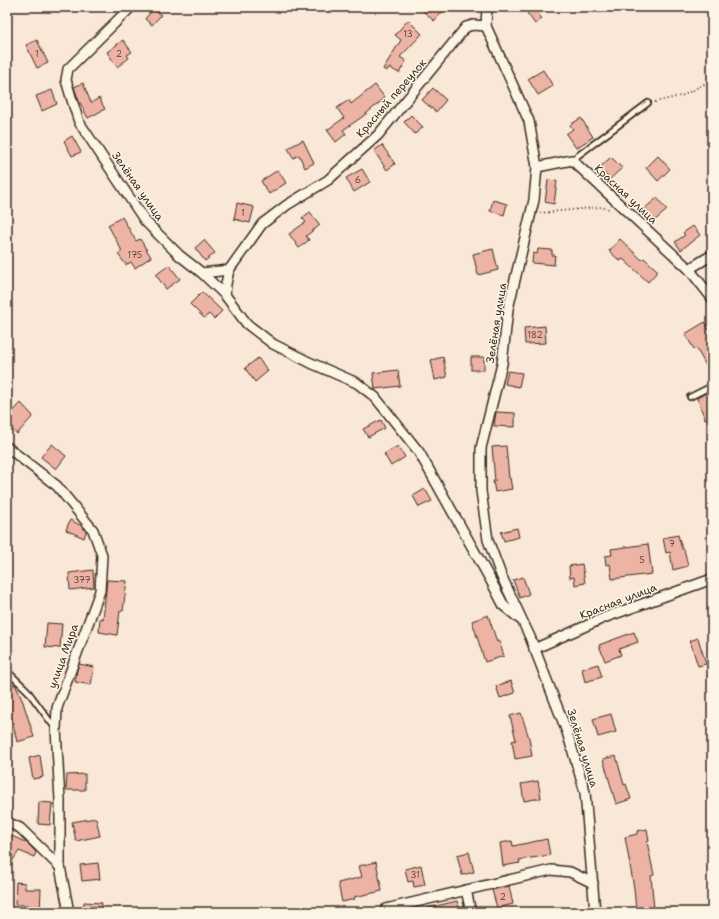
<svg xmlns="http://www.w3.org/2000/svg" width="719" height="919" font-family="'Shantell Sans',sans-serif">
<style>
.building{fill:#edb4a6;stroke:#3b2a1e}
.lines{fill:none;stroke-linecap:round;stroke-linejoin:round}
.service-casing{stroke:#3b2a1e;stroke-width:8}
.minor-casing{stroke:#3b2a1e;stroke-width:12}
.path{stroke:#3b2a1e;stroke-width:2;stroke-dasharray:1 3;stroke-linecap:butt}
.service{stroke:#fcf5e5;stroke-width:4.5}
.minor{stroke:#fcf5e5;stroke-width:9}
.labels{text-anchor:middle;stroke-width:3;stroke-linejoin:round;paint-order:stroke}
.number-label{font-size:9px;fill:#684c40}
.street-label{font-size:11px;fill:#3b2a1e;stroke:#fcf5e5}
</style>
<rect width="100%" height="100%" fill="#f9e8d8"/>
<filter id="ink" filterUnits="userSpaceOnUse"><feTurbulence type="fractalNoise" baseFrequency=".025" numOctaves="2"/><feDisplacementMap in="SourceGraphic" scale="8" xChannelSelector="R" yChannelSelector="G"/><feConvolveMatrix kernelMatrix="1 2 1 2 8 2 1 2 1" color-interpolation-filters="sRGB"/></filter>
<g filter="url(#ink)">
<g class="building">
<path d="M419,7h28l-13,14z"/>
<path d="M523,7h11l8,12 -7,5z"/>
<path d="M153,9l8,6 -9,10 -7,-6z"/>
<path d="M408,20l14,14 -22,23 6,4 -7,12 -9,-5 -4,3 -3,-2 18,-29 -6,-5z"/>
<path d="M37,40l11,23 -11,5 -11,-23z"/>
<path d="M123,40l9,12 -5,3 2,3 -12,9 -10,-15z"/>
<path d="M543,70l10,16 -15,9 -10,-16z"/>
<path d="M83,83l8,20 8,-5 6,11 -17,9 -9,-17 -5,-14z"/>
<path d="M375,85l10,13 -23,19 -19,13 3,4 -10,8 -9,-12 17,-12 -7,-10 12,-8 2,4z"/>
<path d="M433,88l13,12 -10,12 -14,-12z"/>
<path d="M52,90l5,14 -15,7 -6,-15z"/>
<path d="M411,115l12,12 -8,7 -11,-12z"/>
<path d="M581,118l12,19 -17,11 -10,-14 7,-5 -3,-4z"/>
<path d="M72,136l9,16 -9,4 -8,-15z"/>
<path d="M303,140l11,23 -9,5 -6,-13 -6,3 -5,-10z"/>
<path d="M382,145l13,19 -8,6 -13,-19z"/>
<path d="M658,156l12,13 -12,12 -12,-13z"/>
<path d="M611,157l11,11 -12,11 -11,-11z"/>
<path d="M362,169l8,13 -16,10 -8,-14z"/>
<path d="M278,170l8,13 -17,11 -8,-13z"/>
<path d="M548,180l9,1 -3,23 -9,-2z"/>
<path d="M657,198l10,12 -13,11 -10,-12z"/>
<path d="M493,200l14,4 -3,11 -14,-4z"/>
<path d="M237,203l17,4 -4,16 -16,-4z"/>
<path d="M310,212l10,13 -14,11 3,4 -10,8 -10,-14 17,-12 -4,-4z"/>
<path d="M122,217l14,24 4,-2 11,18 -16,11 -4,-6 -5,3 -8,-11 4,-3 -14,-26z"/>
<path d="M693,226l7,9 -19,15 -6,-8 10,-7 -2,-2z"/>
<path d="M620,239l22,21 2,-2 14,13 -10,11 -25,-23 -3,2 -11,-10z"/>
<path d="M204,240l11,13 -10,8 -10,-13z"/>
<path d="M493,249l5,21 -20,5 -5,-21z"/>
<path d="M538,249l14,1v5h3l-1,10 -22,-2 1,-10 4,1z"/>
<path d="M169,265l11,14 -14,10 -10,-14z"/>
<path d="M202,292l20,19 -8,8 -5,-5 -5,4 -14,-14z"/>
<path d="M705,322l7,13v41l-16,-28 -2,1 -9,-15z"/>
<path d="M545,326l1,17 -21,1 -1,-16z"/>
<path d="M443,357l4,20 -12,3 -4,-20z"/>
<rect x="471" y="357" width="13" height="13"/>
<path d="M258,358l10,13 -13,11 -10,-14z"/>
<path d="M398,370l2,16 -25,3 -2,-16z"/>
<path d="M508,371l14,2 -3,14 -14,-3z"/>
<path d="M708,392l1,2 3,-1v23l-7,3 -8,-21z"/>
<path d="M21,403l12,13 -16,18 -10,-9v-7z"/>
<path d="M496,412l19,1v14l-21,-1z"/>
<path d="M381,420l4,8 -17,9 -5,-8z"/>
<path d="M52,444l14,12 -10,13 -15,-12z"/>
<path d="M398,446l7,11 -14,9 -7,-12z"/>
<path d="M506,446l3,32h1l2,11 -17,3 -2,-11h2l-3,-34z"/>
<path d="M425,489l7,12 -13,6 -6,-11z"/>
<path d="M70,520l12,6 4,6 -2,6 -18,-8z"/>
<path d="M517,528l2,9 -15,4 -3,-9z"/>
<path d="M678,535l4,14h2l4,17 -15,4 -3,-18 -4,1 -3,-15z"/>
<path d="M648,544l4,30 -40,5 -2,-15 -4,1 -1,-9 7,-1 -1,-6z"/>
<path d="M582,564l3,19 -10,2 -1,-8 -4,1 -1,-12z"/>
<path d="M93,570l1,17 -24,3 -1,-17z"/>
<path d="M523,577l6,17 -9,4 -7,-18z"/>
<path d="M107,580l20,1 -4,30h-3l-3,24 -18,-3 1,-14 3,1z"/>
<path d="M488,615l9,27 2,-1 5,15 -19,6 -13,-41z"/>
<path d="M47,623l15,1 -2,24 -15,-1z"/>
<path d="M634,632l4,10 -19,7 2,6 -16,6 -6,-16z"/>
<path d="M698,638l8,26 -8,2 -8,-25z"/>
<path d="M79,664l15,3 -3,18 -16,-3 2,-12z"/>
<path d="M598,664l4,13 -17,5 -3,-13z"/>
<path d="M511,681l4,12 -15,5 -4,-12z"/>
<path d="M15,684l8,18 11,35 -17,5 -7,-31 -3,1v-24z"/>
<path d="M521,713l8,25 3,18 -17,3 -3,-18 4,-1 -6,-24z"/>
<path d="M611,714l5,18 -18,5 -5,-18z"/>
<path d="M40,755l3,22 -10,2 -4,-21z"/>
<path d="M616,756l8,29 2,-1 5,15 -15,5 -13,-45z"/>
<path d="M85,774v16h-19l1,-15z"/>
<path d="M538,781l3,17 -17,3 -3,-17z"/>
<path d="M39,802l13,1 -2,22 -12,-1z"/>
<path d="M96,818l4,18 -24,5 -4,-19z"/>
<path d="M647,829l2,12 -2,1 7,33 -3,1 3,33 -18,2 -2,-23 -9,-51 12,-3v-3z"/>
<path d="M10,835l17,8 9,9 -2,5 -15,-6 -12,18v-13l4,-9 -4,-2z"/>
<path d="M547,839l3,16 -31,5 1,3 -17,3 -3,-23 12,-2 1,5z"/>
<path d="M469,852l5,20 -12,3 -5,-20z"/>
<path d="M376,862l6,29 -28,6 1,2 -13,3 -4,-19 24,-6 -3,-11z"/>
<path d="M98,863l2,16 -18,2 -2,-16z"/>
<path d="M421,865l4,20 -11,2 -1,-6 -5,1 -3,-13z"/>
<path d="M16,882l9,1v6h16l-1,23 -12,-1 1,-6h-14z"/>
<path d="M509,886l4,18 -16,4 -5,-18z"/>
<path d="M457,901l3,11h-32v-4z"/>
<path d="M84,902l18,1 -1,9h-18z"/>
</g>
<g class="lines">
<defs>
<g id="service">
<path d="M572,160l76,-57"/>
<path d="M690,397l22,-11"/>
<path d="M7,671l20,19 28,38"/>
</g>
<g id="minor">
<path d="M131,7l-63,62 -2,11 5,17 8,25 66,99 34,34 23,18 23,22 22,29 26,20 38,19 46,20 18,14 44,55 71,127 14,27 16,13"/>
<path d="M487,7l-1,19 43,95 8,46 -3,33 -26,109 -6,55 -21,84v43l7,49 13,35 29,62 37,95 18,60 10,120"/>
<path d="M537,167l35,-7 117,109 23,29"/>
<path d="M689,269l23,-14"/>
<path d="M202,273l27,-3 33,-46 25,-19 41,-25 50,-45 88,-108 7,-2 13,1"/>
<path d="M225,295l1,-11 3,-14"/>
<path d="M7,447l50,39 36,44 9,25 -2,36 -43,117 -1,21 4,71v67l9,45"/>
<path d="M534,649l72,-32 106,-38"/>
<path d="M7,822l13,6 40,39"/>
<path d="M466,890l5,22"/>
<path d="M386,909l165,-39 19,2 23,11"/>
</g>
</defs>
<use href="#service" class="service-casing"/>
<use href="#minor" class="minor-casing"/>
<g class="path">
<path d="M655,102l29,-7 20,-11 8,-7"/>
<path d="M540,213l61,-6 8,2"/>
</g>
<use href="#service" class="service"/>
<use href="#minor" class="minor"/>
</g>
</g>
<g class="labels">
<g class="number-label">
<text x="408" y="37">13</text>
<text x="37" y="57">1</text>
<text x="119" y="57">2</text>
<text x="358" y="183">6</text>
<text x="243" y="216">1</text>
<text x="135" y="258">175</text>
<text x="535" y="338">182</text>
<text x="672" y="547">7</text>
<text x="642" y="563">5</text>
<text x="82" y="583">377</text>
<text x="415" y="878">31</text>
<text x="503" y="900">2</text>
</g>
<g class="street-label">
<text transform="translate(391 98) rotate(-49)" y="4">Красный переулок</text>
<text transform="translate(138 186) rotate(55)" y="4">Зелёная улица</text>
<text transform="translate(626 194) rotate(43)" y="4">Красная улица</text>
<text transform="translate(496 323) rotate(-81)" y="4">Зелёная улица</text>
<text transform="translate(618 601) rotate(-21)" y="4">Красная улица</text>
<text transform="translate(63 656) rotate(-70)" y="4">улица Мира</text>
<text transform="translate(583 748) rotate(73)" y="4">Зелёная улица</text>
</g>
</g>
<rect width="719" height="919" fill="none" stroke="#fcf5e5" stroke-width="24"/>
<rect x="12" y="12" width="695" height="895" fill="none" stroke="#3b2a1e" stroke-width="1.5" filter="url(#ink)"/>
</svg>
